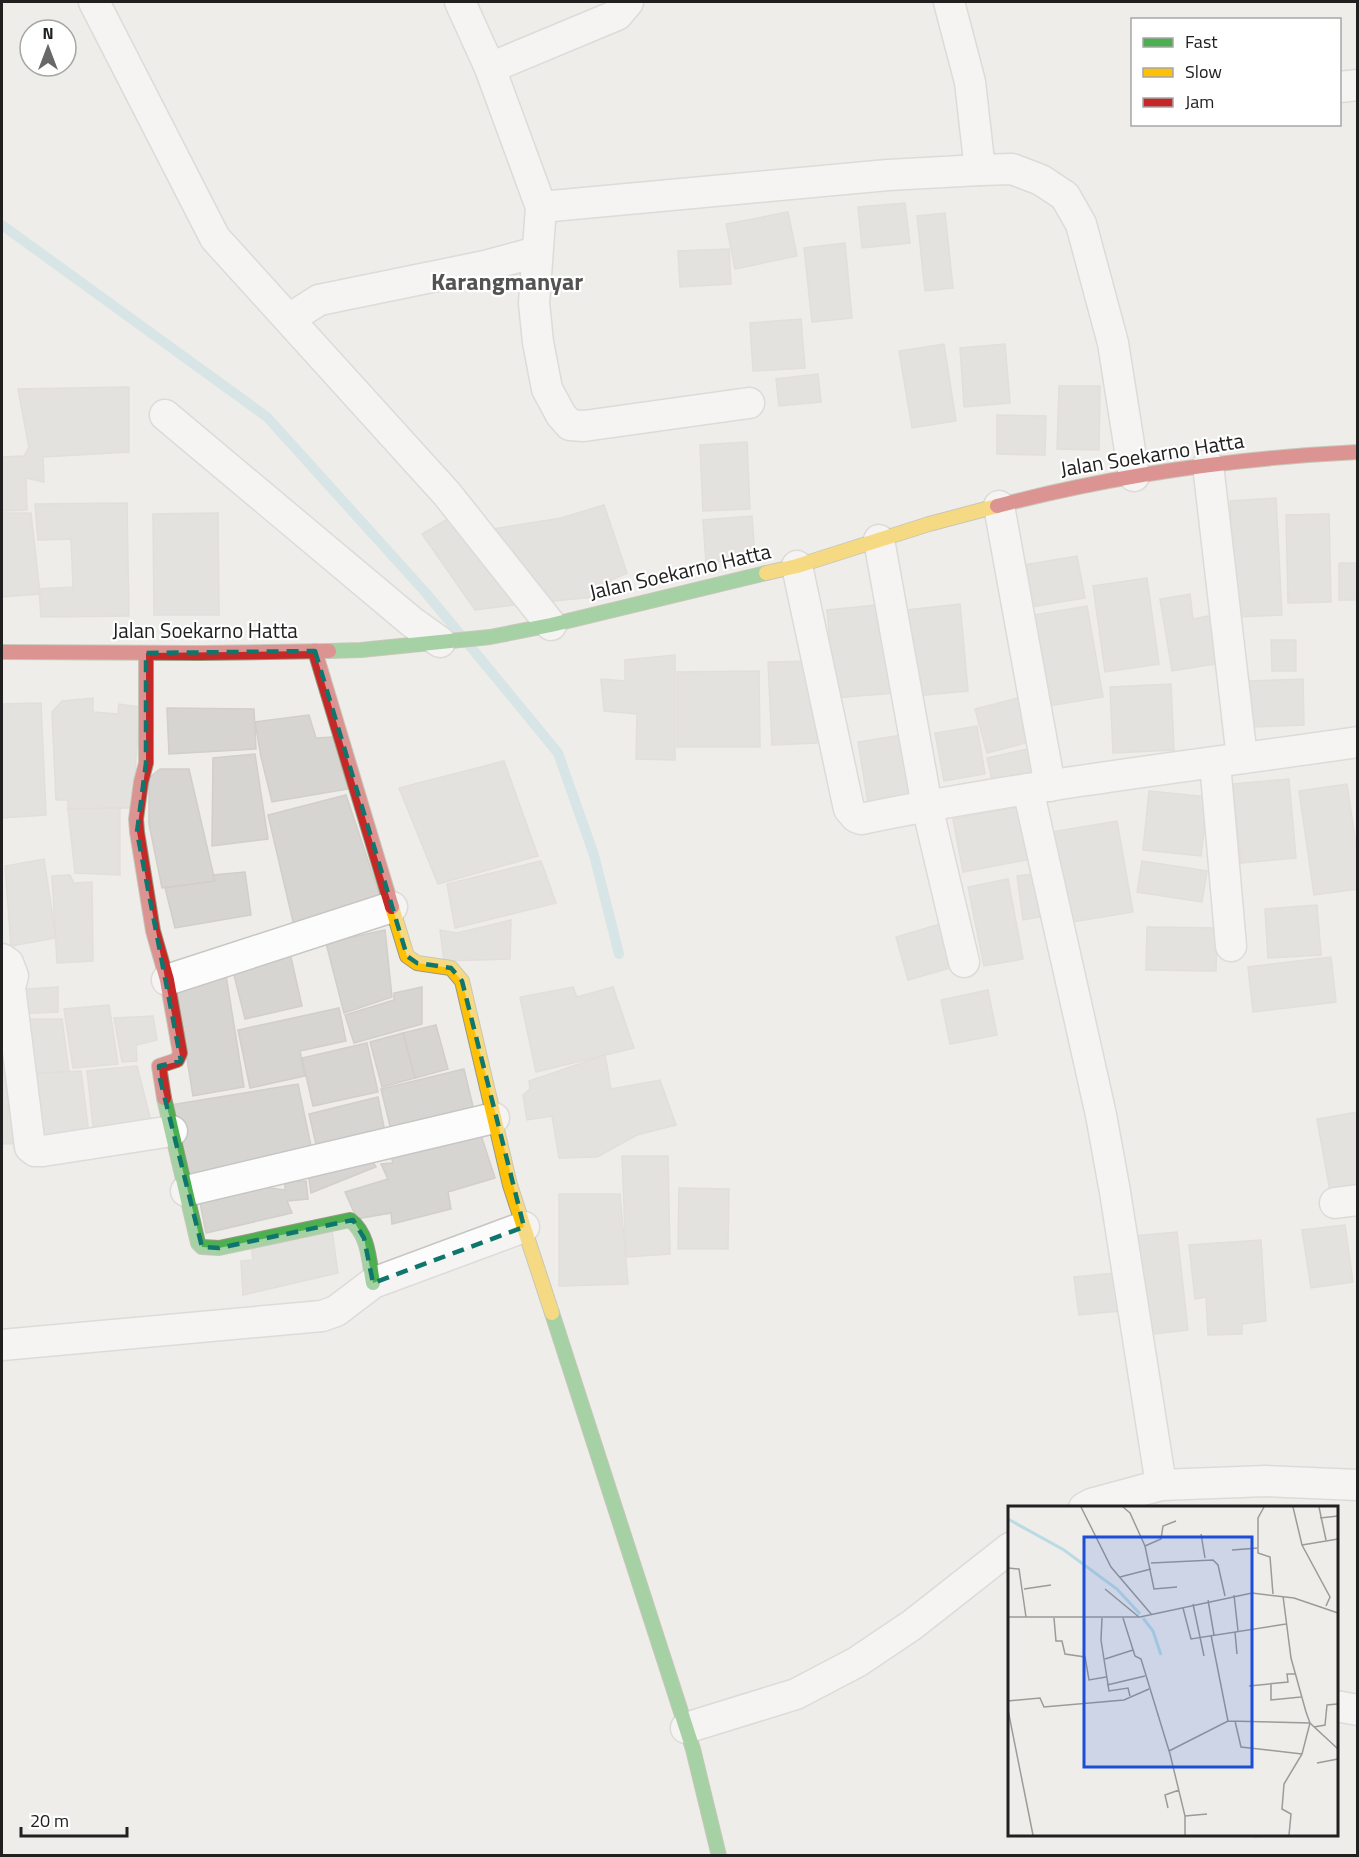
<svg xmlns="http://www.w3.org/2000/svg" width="1359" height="1857" font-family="'Titillium Web',sans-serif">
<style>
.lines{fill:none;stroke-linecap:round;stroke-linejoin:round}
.stream{stroke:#badbe4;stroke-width:10}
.building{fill:#d7d5d1;stroke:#d2ceca;stroke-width:1.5}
.street-casing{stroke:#c7c6c5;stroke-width:33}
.fast-casing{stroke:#97997f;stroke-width:16}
.slow-casing{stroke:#97997f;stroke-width:16}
.jam-casing{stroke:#97997f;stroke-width:16}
.street{stroke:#fcfcfc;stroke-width:30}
.fast{stroke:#4caf50;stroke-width:14}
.slow{stroke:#ffc107;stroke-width:14}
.jam{stroke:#c62828;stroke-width:14}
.marked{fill:none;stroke:#0f766e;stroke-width:4.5;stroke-dasharray:12 8;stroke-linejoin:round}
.labels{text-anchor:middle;stroke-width:4.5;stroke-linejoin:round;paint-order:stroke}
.street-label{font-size:21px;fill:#202020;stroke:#fff}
.quarter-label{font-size:24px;font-weight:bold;fill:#535353;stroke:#fff}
.inset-river{fill:none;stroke:#badbe4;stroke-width:3}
.inset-road{fill:none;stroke:#9c9b99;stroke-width:1.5}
.view{fill:#1d4ed8;fill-opacity:0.15;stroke:#1d4ed8;stroke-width:3}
.inset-edge{fill:none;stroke:#202020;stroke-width:3}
</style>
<rect width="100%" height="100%" fill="#eeede9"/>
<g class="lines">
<g class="stream">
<path d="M2,225l265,192 159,176 34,41"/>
<path d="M470,646l88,107 36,102 25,99"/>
</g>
</g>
<g class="building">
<path d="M905,203l5,40 -48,5 -4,-41z"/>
<path d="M788,212l9,44 -62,13 -9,-45z"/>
<path d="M945,213l8,75 -28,3 -8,-75z"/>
<path d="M845,243l7,75 -40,4 -8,-74z"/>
<path d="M729,249l2,35 -51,3 -2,-36z"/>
<path d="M801,319l4,49 -52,3 -3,-48z"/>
<path d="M944,344l12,77 -44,7 -13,-77z"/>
<path d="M1005,344l5,59 -46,4 -4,-59z"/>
<path d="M818,374l3,28 -42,4 -3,-27z"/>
<path d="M1059,386h41l-1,64 -42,-1z"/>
<path d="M129,387v65l-86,5 1,25 -18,-4 1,32 -25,1v-54l22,-1 5,-8 -11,-59z"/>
<path d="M997,415l49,1 -1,39 -48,-1z"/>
<path d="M747,442l3,67 -47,2 -3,-66z"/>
<path d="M1276,498l6,117 -46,2 -6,-116z"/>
<path d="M127,503l2,113 -88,1 -2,-28 34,-2 -2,-48 -33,1 -3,-36z"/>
<path d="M604,505l23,68 -16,7 -6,16 -62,6 -57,-72 75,-12z"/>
<path d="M2,513h29l9,81 -38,3z"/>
<path d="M218,513l1,102h-65l-1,-101z"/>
<path d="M1329,514l2,88 -43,1 -2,-88z"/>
<path d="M752,516l3,42 -49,5 -3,-43z"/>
<path d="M451,517l71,87 -47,6 -53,-76z"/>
<path d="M1077,556l8,42 -65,11 -8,-42z"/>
<rect x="1339" y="563" width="19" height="37"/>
<path d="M1147,578l12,86 -54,8 -12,-86z"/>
<path d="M1190,594l3,25 21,-4 8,48 -50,8 -12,-72z"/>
<path d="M886,604l8,89 -59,5 -8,-88z"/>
<path d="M960,604l8,87 -53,5 -9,-86z"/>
<path d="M1087,606l16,91 -66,11 -16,-91z"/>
<path d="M1271,640h25v31h-24z"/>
<path d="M675,655v105l-39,-1 1,-45 -33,-3 -3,-32 24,2v-21z"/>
<path d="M814,661l3,82 -45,2 -4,-83z"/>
<path d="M759,671l1,76h-83v-75z"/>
<path d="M1303,679l1,46 -55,2 -1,-46z"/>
<path d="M1171,684l3,66 -61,3 -3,-66z"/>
<path d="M1026,696l11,44 -50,13 -12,-44z"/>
<path d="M93,698v14l25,2 1,-10 21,3 -8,101 -64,1v-9h-12l-4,-88 10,-11z"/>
<path d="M41,703l5,112 -44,3v-114z"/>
<path d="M167,708l87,1 2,40 -87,5z"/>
<path d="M309,715l7,23 17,-1 15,52 -76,13 -11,-45 -6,-35z"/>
<path d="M977,726l8,48 -41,7 -9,-48z"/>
<path d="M907,734l11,66 -49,9 -11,-67z"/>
<path d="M1041,746l6,30 -53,12 -7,-30z"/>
<path d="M255,754l13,85 -56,7 1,-88z"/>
<path d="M504,761l34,95 -100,28 -39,-96z"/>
<path d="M160,769h29l26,112 -53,7 -13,-64v-46z"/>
<path d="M1289,779l7,79 -55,5 -8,-79z"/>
<path d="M1347,784l11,74v31l-44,6 -15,-104z"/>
<path d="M1149,791l59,6 -7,59 -58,-6z"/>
<path d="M346,795l36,107 -87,28 -27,-115z"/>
<path d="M1027,805l10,53 -74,14 -10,-53z"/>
<path d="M120,808v67l-45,-2 -7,-64z"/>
<path d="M1117,821l16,91 -66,11 -16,-91z"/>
<path d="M44,859l12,79 -45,8 -6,-80z"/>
<path d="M541,861l15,42 -101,25 -8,-44z"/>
<path d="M1142,861l65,10 -5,31 -65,-10z"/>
<path d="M245,872l6,43 -76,13 -10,-40 50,-7 -2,-6z"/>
<path d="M1039,873l7,43 -23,4 -6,-44z"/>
<path d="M70,875l4,8 18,-1 1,79 -36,2 -5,-87z"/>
<path d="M1008,879l15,80 -39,7 -16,-79z"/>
<path d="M1317,905l4,50 -53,3 -3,-49z"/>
<path d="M511,920l-1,39 -66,2 -4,-31 17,3z"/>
<path d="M944,923l13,43 -49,14 -12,-43z"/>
<path d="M1147,927l70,1 -1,43 -70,-1z"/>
<path d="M385,930l7,67 -48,16 -18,-70z"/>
<path d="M290,953l12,53 -57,13 -13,-52z"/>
<path d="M1331,957l5,45 -83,10 -5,-45z"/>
<path d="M225,969l19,118 -51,9 -19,-117z"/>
<path d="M58,987v25l-43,2 -2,-24z"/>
<path d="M422,987v37l-68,19 -9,-28 49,-15v-7z"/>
<path d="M573,987l4,10 36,-10 21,61 -98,24 -16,-75z"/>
<path d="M988,990l9,45 -47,9 -9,-44z"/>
<path d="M109,1005l9,59 -45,4 -9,-59z"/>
<path d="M2,1008l24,135 -24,1z"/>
<path d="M339,1008l7,33 -46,10 5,25 -55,12 -12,-58z"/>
<path d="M153,1016l4,24 -21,5 1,16 -15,1 -8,-44z"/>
<path d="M16,1019h46l7,53 -45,2z"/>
<path d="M436,1025l12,44 -33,9 -12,-45z"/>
<path d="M403,1033l12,45 -33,9 -12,-45z"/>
<path d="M367,1043l11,49 -65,14 -11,-48z"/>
<path d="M605,1055l6,34 49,-9 16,45 -39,10 -40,22 -38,1 -7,-42 -25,4 -4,-25 7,-6 -1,-8z"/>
<path d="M137,1066l16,63 -59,6 -7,-64z"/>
<path d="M464,1069l12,50 -83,19 -12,-49z"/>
<path d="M81,1071l8,63 -58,3 -7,-63z"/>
<path d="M298,1084l15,71 -123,28 -20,-78z"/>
<path d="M378,1097l9,45 -19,12 8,13 -65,26 -3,-21 13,-6 -12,-52z"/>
<path d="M1358,1112v75l-28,5 -13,-73z"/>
<path d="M480,1132l15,46 -47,14 3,17 -59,15 -1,-11 -34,6 -12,-27 43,-13 -7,-15 12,-1 -3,-10z"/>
<path d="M622,1156h46l2,98 -44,3z"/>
<path d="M306,1181l2,18 -21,2 5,12 -86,20 -7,-36 64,-10 22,3v-8z"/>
<path d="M679,1188l50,1 -1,60h-50z"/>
<path d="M559,1194h61l8,90 -69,2z"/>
<path d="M1345,1225l8,57 -42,6 -9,-58z"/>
<path d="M332,1230l6,43 -95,22 -2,-34 12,-1 -2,-15z"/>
<path d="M1177,1232l11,98 -44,5 -11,-99z"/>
<path d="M1261,1240l5,81 -24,3v10l-34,1 -2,-38 -11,2 -6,-54z"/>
<path d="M1116,1273l4,38 -41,4 -5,-38z"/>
<path d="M1254,1834h26l-26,4z"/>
</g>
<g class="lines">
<defs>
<g id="street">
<path d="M94,2l121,236 232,256 104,131"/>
<path d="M460,2l30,66 51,139 -7,96 4,39 9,47 14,26 9,10 14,1 165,-23"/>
<path d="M949,2l21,80 10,88"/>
<path d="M490,68l127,-53 11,-13"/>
<path d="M1340,87l18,-2"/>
<path d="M541,207l347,-32 92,-5 32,-1 29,11 24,16 16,28 32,119 21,133"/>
<path d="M289,319l30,-19 166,-34 52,-14"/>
<path d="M165,415l247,207 28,20"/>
<path d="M1208,465l34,293"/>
<path d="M999,506l51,280"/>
<path d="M879,540l48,266 37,156"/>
<path d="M797,566l52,243 7,8 5,2c164,-34 331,-53 497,-77"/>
<path d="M1215,763l16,183"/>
<path d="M1028,789l73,326 14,77 46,293"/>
<path d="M2,959l6,4 5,13 -3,11 20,160 5,4h8l129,-20"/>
<path d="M167,980l225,-73"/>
<path d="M186,1191l308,-73"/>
<path d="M1335,1203l23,-3"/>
<path d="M2,1345l320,-29 14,-5 37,-28 151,-56"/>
<path d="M1084,1508l7,-4 70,-19 105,-4 92,4"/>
<path d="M1336,1706l22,4"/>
<path d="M686,1728l110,-34 61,-32 55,-37 98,-77"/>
</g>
<g id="fast">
<path d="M329,651l32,-1 129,-13 61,-12 215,-52"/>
<path d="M164,1098l34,145 4,4 17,1 131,-28c19,14 19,42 23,63"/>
<path d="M552,1313l141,436 26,107"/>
</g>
<g id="slow">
<path d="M766,573l31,-7 132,-42 68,-18"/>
<path d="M392,907l15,49 10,7 34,5 11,13 48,204 42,128"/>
</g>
<g id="jam">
<path d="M997,506c118,-31 239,-48 361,-54"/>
<path d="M315,651l77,256"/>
<path d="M2,652l198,1 129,-2"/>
<path d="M146,653v110l-5,19 -5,37 1,13 16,99 14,49 13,73 -3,7 -18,6 5,32"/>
</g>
</defs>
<use href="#street" class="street-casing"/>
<use href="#fast" class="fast-casing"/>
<use href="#slow" class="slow-casing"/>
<use href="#jam" class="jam-casing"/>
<use href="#street" class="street"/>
<use href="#fast" class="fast"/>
<use href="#slow" class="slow"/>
<use href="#jam" class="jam"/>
</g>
<path d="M0 0H1359V1857H0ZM315,651l92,305 10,7 34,5 11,13 62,246 -151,56 -9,-45 -11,-18 -134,28 -17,-1 -42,-168 -1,-13 22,-5 -44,-229 9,-69v-110z" fill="#eeede9" fill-opacity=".55" fill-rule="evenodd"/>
<path class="marked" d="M315,651l92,305 10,7 34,5 11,13 62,246 -151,56 -9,-45 -11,-18 -134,28 -17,-1 -42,-168 -1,-13 22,-5 -44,-229 9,-69v-110z"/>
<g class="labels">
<g class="street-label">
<text transform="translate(1152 455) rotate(-9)" y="7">Jalan Soekarno Hatta</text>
<text transform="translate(680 572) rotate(-13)" y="7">Jalan Soekarno Hatta</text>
<text x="205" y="638">Jalan Soekarno Hatta</text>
</g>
<g class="quarter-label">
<text x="507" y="290">Karangmanyar</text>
</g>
</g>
<g transform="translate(1008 1506)">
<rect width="330" height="330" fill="#eeede9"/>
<path class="inset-river" d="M0,13l56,31 53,39 23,25M135,112l10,13 8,24"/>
<path class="inset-road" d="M73,1l30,60 41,48M115,1l7,6 15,33 9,43 23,-2M285,1l9,38 28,52 -4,9M311,1l7,33M312,12l18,-2M193,28l4,24M294,39l36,-6M137,40l16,-7 2,-13 13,-5M250,42v5l12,4 3,37M224,44l26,-2v-30l6,-11M143,57l62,-3 5,5 7,31M0,62l11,1 7,48M112,71l31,-8M16,83l27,-4M97,83l34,28M226,89l4,36M275,90l8,62 15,54 4,11 28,26M200,94l6,35M185,98l11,52M175,102l8,31 95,-15M0,111h132l112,-24 42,5 44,15M46,112l2,23h6l3,13 20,3 4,23 17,-3M94,112l-1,22 8,51 19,-3 2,8M115,112l12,38 6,3 29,95 15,62v19M227,126l2,22M203,129l17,86M97,153l28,-9M263,177v17l30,-3M99,179l38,-9M241,180l39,-4 -1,-8h8M0,195l32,-3 4,9 80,-7 25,-11M0,204l25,125M227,215l6,26 61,7M306,221l11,-2 2,-20 10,-1M161,245l59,-30 82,2 -8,31 -18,30 -2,25 9,5 -2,21M309,257l21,-4M160,302l-3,-13 14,-5M177,310l22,-2"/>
<path class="view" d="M76,31h168v230h-168z"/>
<rect width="330" height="330" class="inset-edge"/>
</g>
<rect width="1359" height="1857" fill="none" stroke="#202020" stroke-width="6"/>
<rect x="1131" y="18" width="210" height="108" fill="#ffffff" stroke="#a6a6a6" stroke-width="1.5"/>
<rect x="1143" y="38" width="30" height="9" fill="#4caf50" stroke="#a6a6a6" stroke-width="1.5"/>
<text x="1185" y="48" font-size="18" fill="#202020">Fast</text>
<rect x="1143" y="68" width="30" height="9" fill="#ffc107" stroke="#a6a6a6" stroke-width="1.5"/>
<text x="1185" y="78" font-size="18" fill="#202020">Slow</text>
<rect x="1143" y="98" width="30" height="9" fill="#c62828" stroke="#a6a6a6" stroke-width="1.5"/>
<text x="1185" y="108" font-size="18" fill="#202020">Jam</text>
<g transform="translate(48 48)"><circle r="28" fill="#ffffff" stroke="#a6a6a6" stroke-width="1.5"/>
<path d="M0-4.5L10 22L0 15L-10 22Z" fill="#686866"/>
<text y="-9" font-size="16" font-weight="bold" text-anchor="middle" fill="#202020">N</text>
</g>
<path d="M21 1827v9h106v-9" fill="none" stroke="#202020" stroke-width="3"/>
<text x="30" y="1827" font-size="18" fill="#202020" stroke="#ffffff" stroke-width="4.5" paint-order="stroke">20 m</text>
</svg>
